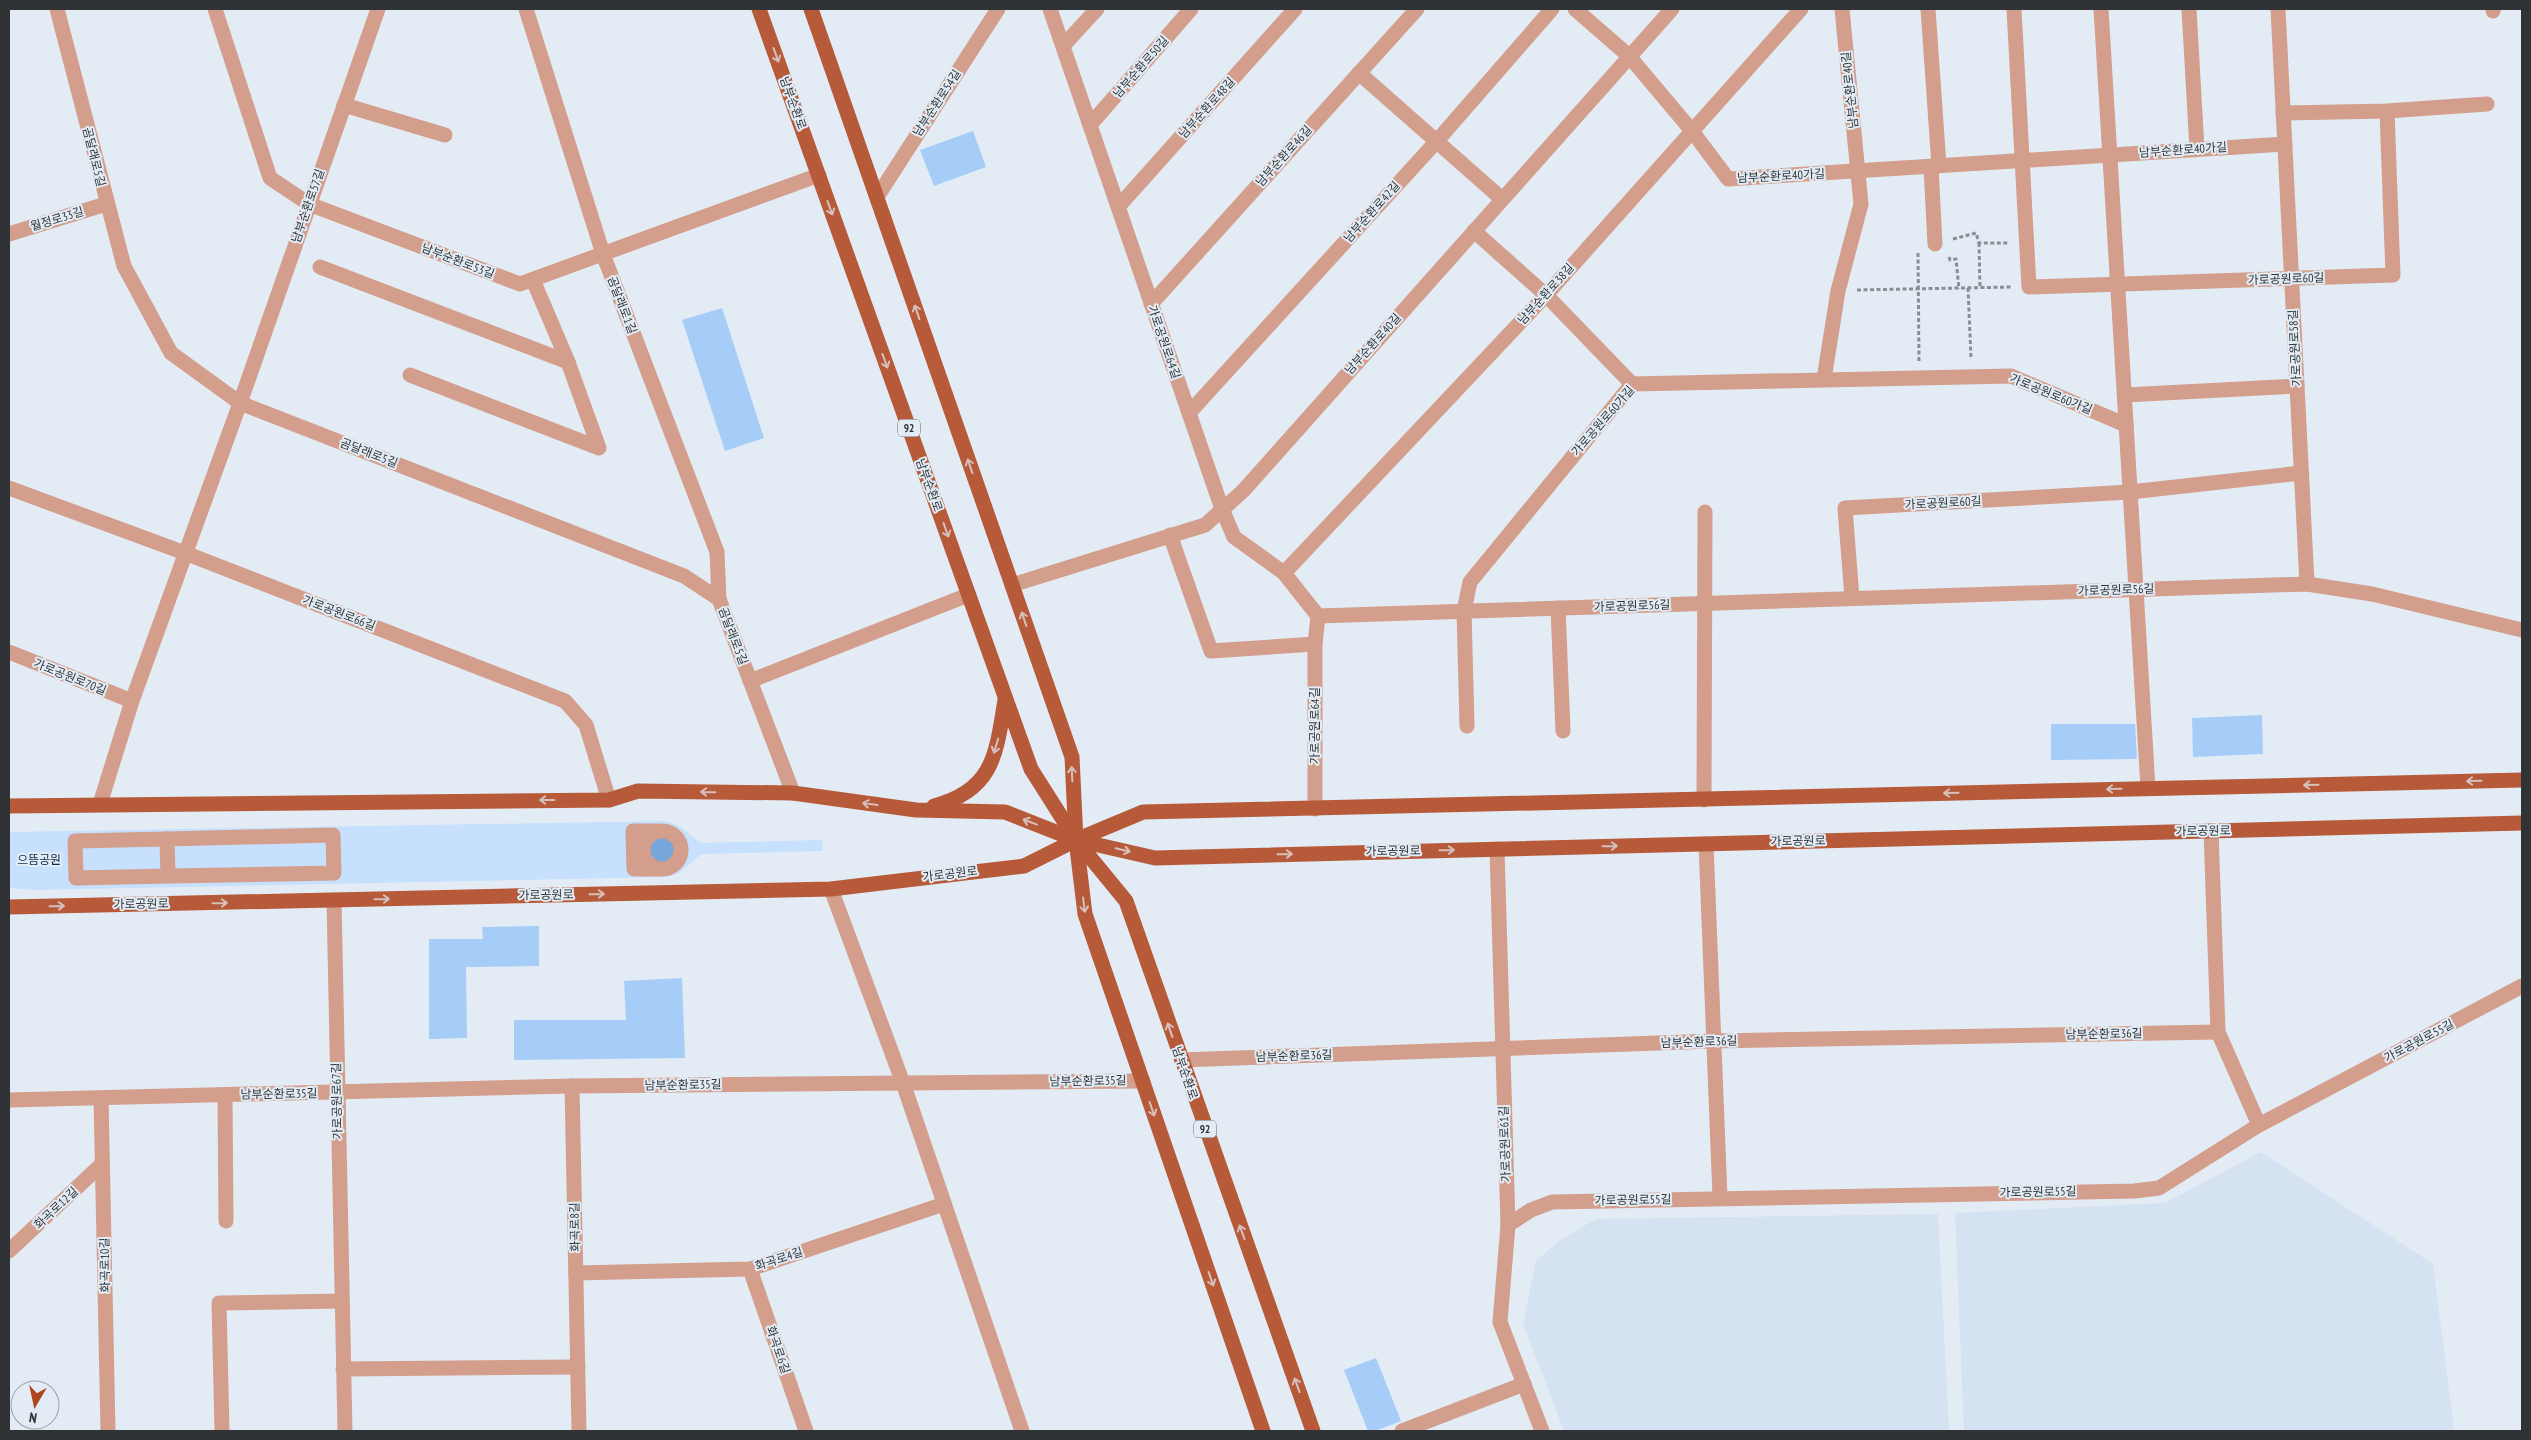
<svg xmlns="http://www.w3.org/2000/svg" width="2531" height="1440" font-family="'PT Sans Narrow','Noto Sans KR',sans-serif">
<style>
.built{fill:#d4e2f1}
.green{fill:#c6e0fd}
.water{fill:#77a6da}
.building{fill:#a6cdf8}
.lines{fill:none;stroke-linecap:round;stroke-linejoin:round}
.path{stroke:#878e94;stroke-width:3;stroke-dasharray:4 2.5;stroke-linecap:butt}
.minor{stroke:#d39e8c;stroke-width:15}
.major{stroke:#b65a39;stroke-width:15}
.oneway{stroke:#d6c0bd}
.labels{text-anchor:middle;stroke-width:4;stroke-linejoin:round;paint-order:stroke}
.shield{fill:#e3ecf5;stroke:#656a6f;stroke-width:1}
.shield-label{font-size:11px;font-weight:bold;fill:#2f3336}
.street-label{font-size:12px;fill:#2f3336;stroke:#e3ecf5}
.park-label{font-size:12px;fill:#092c4e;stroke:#e3ecf5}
</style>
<rect width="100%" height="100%" fill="#e3ecf5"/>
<g class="built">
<path d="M2261,1152l172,112 21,167h-490l-9,-218 210,-10z"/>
<path d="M1938,1214l11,217h-385l-41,-108 13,-62 23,-20 37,-22z"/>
</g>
<path class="green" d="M665,821l14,5 22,17 121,-3 1,11 -122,3 -22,19 -12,4 -633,13 -25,-2v-56z"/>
<circle class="water" cx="662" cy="850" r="13"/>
<g class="building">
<path d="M973,131l13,36 -52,19 -14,-36z"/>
<path d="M722,308l42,130 -39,13 -43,-131z"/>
<path d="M2262,715l1,39 -70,3 -1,-39z"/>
<path d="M2051,724h84l2,35 -86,1z"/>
<path d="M539,926v40l-73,1 1,71 -38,1v-100h54l-1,-12z"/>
<path d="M682,978l3,80 -171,2v-40h112l-2,-39z"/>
<path d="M1376,1358l25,63 -26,10h-7l-24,-61z"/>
</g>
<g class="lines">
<g class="path">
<path d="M1953,239l23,-6 3,10h30"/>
<path d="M1979,243l1,45"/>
<path d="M1918,253l1,108"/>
<path d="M1949,257l1,3 6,-1 3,30"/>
<path d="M1968,288l3,70"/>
<path d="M1857,290l154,-3"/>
</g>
<g class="minor">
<path d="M57,9l67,257 47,87 69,50 444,173 35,23 74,194"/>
<path d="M215,9l55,169 39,26 211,80 299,-109"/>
<path d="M526,9l77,245 114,298 2,47"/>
<path d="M1050,9l172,500 12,28 50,36 34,43 -3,28v165"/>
<path d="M1575,9l54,47 63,75 36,48 557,-35"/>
<path d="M1928,9l11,157"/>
<path d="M2014,9l15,278 364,-12 -6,-164"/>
<path d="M2101,9l47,779"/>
<path d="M2189,9l8,140"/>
<path d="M2278,9l29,575"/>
<path d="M2493,9v2"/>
<path d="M1063,46l34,-37"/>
<path d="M1359,73l143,126"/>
<path d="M344,105l101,30"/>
<path d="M2283,113l104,-2 100,-7"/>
<path d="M1090,125l101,-116"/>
<path d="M1931,167l4,77"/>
<path d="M877,197l121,-188"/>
<path d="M1118,207l177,-198"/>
<path d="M1474,231l72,64 86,89"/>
<path d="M9,234l97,-30"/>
<path d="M320,267l248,95"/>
<path d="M1151,304l266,-295"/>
<path d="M410,375l189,73 -31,-86 -35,-82"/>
<path d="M1824,379l14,-88 23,-87 -19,-195"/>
<path d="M2125,395l172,-9"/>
<path d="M1189,413l247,-271 116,-133"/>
<path d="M9,488l176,65 380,148 21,24 23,75"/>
<path d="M1170,535l41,116 104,-7"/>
<path d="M1284,573l262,-278 255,-286"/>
<path d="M1012,585l193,-60 38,-34 429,-482"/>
<path d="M1852,598l-7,-90 285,-16 171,-19"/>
<path d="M1558,608l5,123"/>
<path d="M1318,616l989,-32 65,10 150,36"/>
<path d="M9,652l123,49"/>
<path d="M750,681l218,-86"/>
<path d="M1467,726l-3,-115 6,-29 162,-198 379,-8 115,49"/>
<path d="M1704,800l1,-288"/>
<path d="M100,804l32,-103 108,-298 138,-394"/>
<circle cx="662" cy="850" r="19"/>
<path d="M658,831h-25l1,38h24"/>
<path d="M2211,831l7,201 41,93"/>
<path d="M333,835l1,38 -166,3 -1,-37z"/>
<path d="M167,839l-92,2 1,37 92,-2"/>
<path d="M1706,844l14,353"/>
<path d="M1497,849l11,376 -8,97 42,109"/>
<path d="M831,889l72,194 119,348"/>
<path d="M334,900l11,531"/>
<path d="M1181,1060l533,-19 504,-9"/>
<path d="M572,1086l7,345"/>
<path d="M225,1096l1,125"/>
<path d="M101,1098l7,333"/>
<path d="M9,1100l563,-14 571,-5"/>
<path d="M1508,1225l23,-15 21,-8 582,-11 25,-3 100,-63 263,-139"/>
<path d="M9,1251l93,-87"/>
<path d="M750,1269l56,162"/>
<path d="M576,1273l174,-4 194,-65"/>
<path d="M343,1369l235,-2"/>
<path d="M222,1431l-3,-128 123,-2"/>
<path d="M1402,1431l122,-47"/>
</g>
<g class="major">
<path d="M759,9l272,760 45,71 50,61 187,530"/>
<path d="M811,9l261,748 4,83 9,74 178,517"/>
<path d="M9,806l600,-6 29,-9 155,2 123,17 89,2 71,28 79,18 1367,-35"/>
<path d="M934,806c60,-16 62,-52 71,-106"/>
<path d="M9,907l822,-18 193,-23 52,-26 67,-28 1379,-32"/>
</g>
</g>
<defs><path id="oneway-shaft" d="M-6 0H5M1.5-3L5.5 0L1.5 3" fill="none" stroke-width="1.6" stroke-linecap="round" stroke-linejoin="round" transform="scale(1.25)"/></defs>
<g class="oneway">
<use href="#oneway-shaft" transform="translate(776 55) rotate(70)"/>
<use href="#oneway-shaft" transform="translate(830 208) rotate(70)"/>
<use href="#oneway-shaft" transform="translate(917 312) rotate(-109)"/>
<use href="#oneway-shaft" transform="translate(885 361) rotate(70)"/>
<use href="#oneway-shaft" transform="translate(970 466) rotate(-109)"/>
<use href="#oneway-shaft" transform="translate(946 530) rotate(70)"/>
<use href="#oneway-shaft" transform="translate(1024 619) rotate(-109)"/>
<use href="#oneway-shaft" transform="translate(996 746) rotate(107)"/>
<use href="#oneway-shaft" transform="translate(1072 774) rotate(-93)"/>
<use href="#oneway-shaft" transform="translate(2474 781) rotate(179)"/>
<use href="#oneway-shaft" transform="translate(2311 785) rotate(179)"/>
<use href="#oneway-shaft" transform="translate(2114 789) rotate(179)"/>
<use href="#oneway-shaft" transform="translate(708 792) rotate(-179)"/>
<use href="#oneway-shaft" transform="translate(1951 793) rotate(179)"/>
<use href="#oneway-shaft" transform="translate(547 800) rotate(180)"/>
<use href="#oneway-shaft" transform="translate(870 804) rotate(-172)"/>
<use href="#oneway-shaft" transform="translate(1030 822) rotate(-159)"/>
<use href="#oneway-shaft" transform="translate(1610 846) rotate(-1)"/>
<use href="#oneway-shaft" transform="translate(1123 850) rotate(13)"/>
<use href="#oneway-shaft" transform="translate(1447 850) rotate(-1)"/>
<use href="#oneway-shaft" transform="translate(1285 854) rotate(-1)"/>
<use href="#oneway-shaft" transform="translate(597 894) rotate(-1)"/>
<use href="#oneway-shaft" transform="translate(382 899) rotate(-1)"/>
<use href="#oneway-shaft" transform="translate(220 903) rotate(-1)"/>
<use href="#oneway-shaft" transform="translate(1084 905) rotate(83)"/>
<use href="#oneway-shaft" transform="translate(57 906) rotate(-1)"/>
<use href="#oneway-shaft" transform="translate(1170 1030) rotate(-109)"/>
<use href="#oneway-shaft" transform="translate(1152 1109) rotate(71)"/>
<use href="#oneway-shaft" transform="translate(1242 1232) rotate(-110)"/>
<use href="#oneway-shaft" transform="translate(1211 1279) rotate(71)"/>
<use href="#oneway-shaft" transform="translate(1297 1385) rotate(-110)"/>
</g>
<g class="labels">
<g class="shield">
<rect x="898" y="419.5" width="22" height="17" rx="4"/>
<rect x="1194" y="1120.5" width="22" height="17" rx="4"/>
</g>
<g class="shield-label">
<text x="909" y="432">92</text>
<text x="1205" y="1133">92</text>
</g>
<g class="street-label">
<text transform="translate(1141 67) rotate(-49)" y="4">남부순환로50길</text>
<text transform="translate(1850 90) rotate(-96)" y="4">남부순환로40길</text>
<text transform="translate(793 103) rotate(70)" y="4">남부순환로</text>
<text transform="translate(937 103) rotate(-57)" y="4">남부순환로54길</text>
<text transform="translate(1207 108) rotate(-48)" y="4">남부순환로48길</text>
<text transform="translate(2183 150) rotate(-4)" y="4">남부순환로40가길</text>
<text transform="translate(1284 156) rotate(-48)" y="4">남부순환로46길</text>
<text transform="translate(94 157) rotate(76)" y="4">곰달래로5길</text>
<text transform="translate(1781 176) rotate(-3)" y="4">남부순환로40가길</text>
<text transform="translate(308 206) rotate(-71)" y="4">남부순환로57길</text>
<text transform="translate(1372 212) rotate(-48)" y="4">남부순환로42길</text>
<text transform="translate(57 219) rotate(-17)" y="4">월정로33길</text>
<text transform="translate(458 261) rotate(21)" y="4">남부순환로53길</text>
<text transform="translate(2286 279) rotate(-2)" y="4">가로공원로60길</text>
<text transform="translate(1546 294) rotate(-48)" y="4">남부순환로38길</text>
<text transform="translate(622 305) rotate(69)" y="4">곰달래로1길</text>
<text transform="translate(1164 342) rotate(71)" y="4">가로공원로64길</text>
<text transform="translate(1373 344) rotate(-48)" y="4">남부순환로40길</text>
<text transform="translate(2295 348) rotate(-93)" y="4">가로공원로58길</text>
<text transform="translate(2051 394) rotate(22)" y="4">가로공원로60가길</text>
<text transform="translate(1603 421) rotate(-49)" y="4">가로공원로60가길</text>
<text transform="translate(369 453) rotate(21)" y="4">곰달래로5길</text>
<text transform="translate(929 485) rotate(70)" y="4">남부순환로</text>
<text transform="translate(1943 503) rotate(-3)" y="4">가로공원로60길</text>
<text transform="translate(2116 590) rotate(-2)" y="4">가로공원로56길</text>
<text transform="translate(1632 606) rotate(-2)" y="4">가로공원로56길</text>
<text transform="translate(339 613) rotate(21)" y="4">가로공원로66길</text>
<text transform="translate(733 636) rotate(69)" y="4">곰달래로5길</text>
<text transform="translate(70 677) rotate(22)" y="4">가로공원로70길</text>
<text transform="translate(1315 726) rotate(-90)" y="4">가로공원로64길</text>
<text transform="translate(2203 831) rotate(-1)" y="4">가로공원로</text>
<text transform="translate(1798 841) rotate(-1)" y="4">가로공원로</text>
<text transform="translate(1393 851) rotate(-1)" y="4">가로공원로</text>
<text transform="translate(950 874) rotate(-7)" y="4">가로공원로</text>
<text transform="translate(546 895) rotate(-1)" y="4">가로공원로</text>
<text transform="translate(141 904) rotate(-1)" y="4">가로공원로</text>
<text transform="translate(2104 1034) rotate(-1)" y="4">남부순환로36길</text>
<text transform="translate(2419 1041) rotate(-28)" y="4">가로공원로55길</text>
<text transform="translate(1699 1042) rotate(-2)" y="4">남부순환로36길</text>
<text transform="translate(1294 1056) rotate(-2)" y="4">남부순환로36길</text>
<text transform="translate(1185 1073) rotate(71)" y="4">남부순환로</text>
<text transform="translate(1088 1081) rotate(-1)" y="4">남부순환로35길</text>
<text transform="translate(683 1085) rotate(-1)" y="4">남부순환로35길</text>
<text transform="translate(279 1094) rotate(-1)" y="4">남부순환로35길</text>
<text transform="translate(337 1101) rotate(-91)" y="4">가로공원로67길</text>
<text transform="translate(1505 1144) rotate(-92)" y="4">가로공원로61길</text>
<text transform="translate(2038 1192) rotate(-1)" y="4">가로공원로55길</text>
<text transform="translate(1633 1200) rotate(-1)" y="4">가로공원로55길</text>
<text transform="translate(56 1208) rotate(-43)" y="4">화곡로12길</text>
<text transform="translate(575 1227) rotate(-91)" y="4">화곡로8길</text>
<text transform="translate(779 1259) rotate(-18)" y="4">화곡로4길</text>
<text transform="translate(105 1265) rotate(-91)" y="4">화곡로10길</text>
<text transform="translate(778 1350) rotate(71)" y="4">화곡로6길</text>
</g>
<g class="park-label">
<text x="39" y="864">으뜸공원</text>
</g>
</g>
<rect width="2531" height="1440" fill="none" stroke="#2f3336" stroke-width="20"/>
<g transform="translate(35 1405) rotate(189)"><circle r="24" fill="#e3ecf5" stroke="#9ba2a9"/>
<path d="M0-4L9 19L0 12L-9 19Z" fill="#ac461e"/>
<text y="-8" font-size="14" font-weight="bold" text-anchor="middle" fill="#2f3336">N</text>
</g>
</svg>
